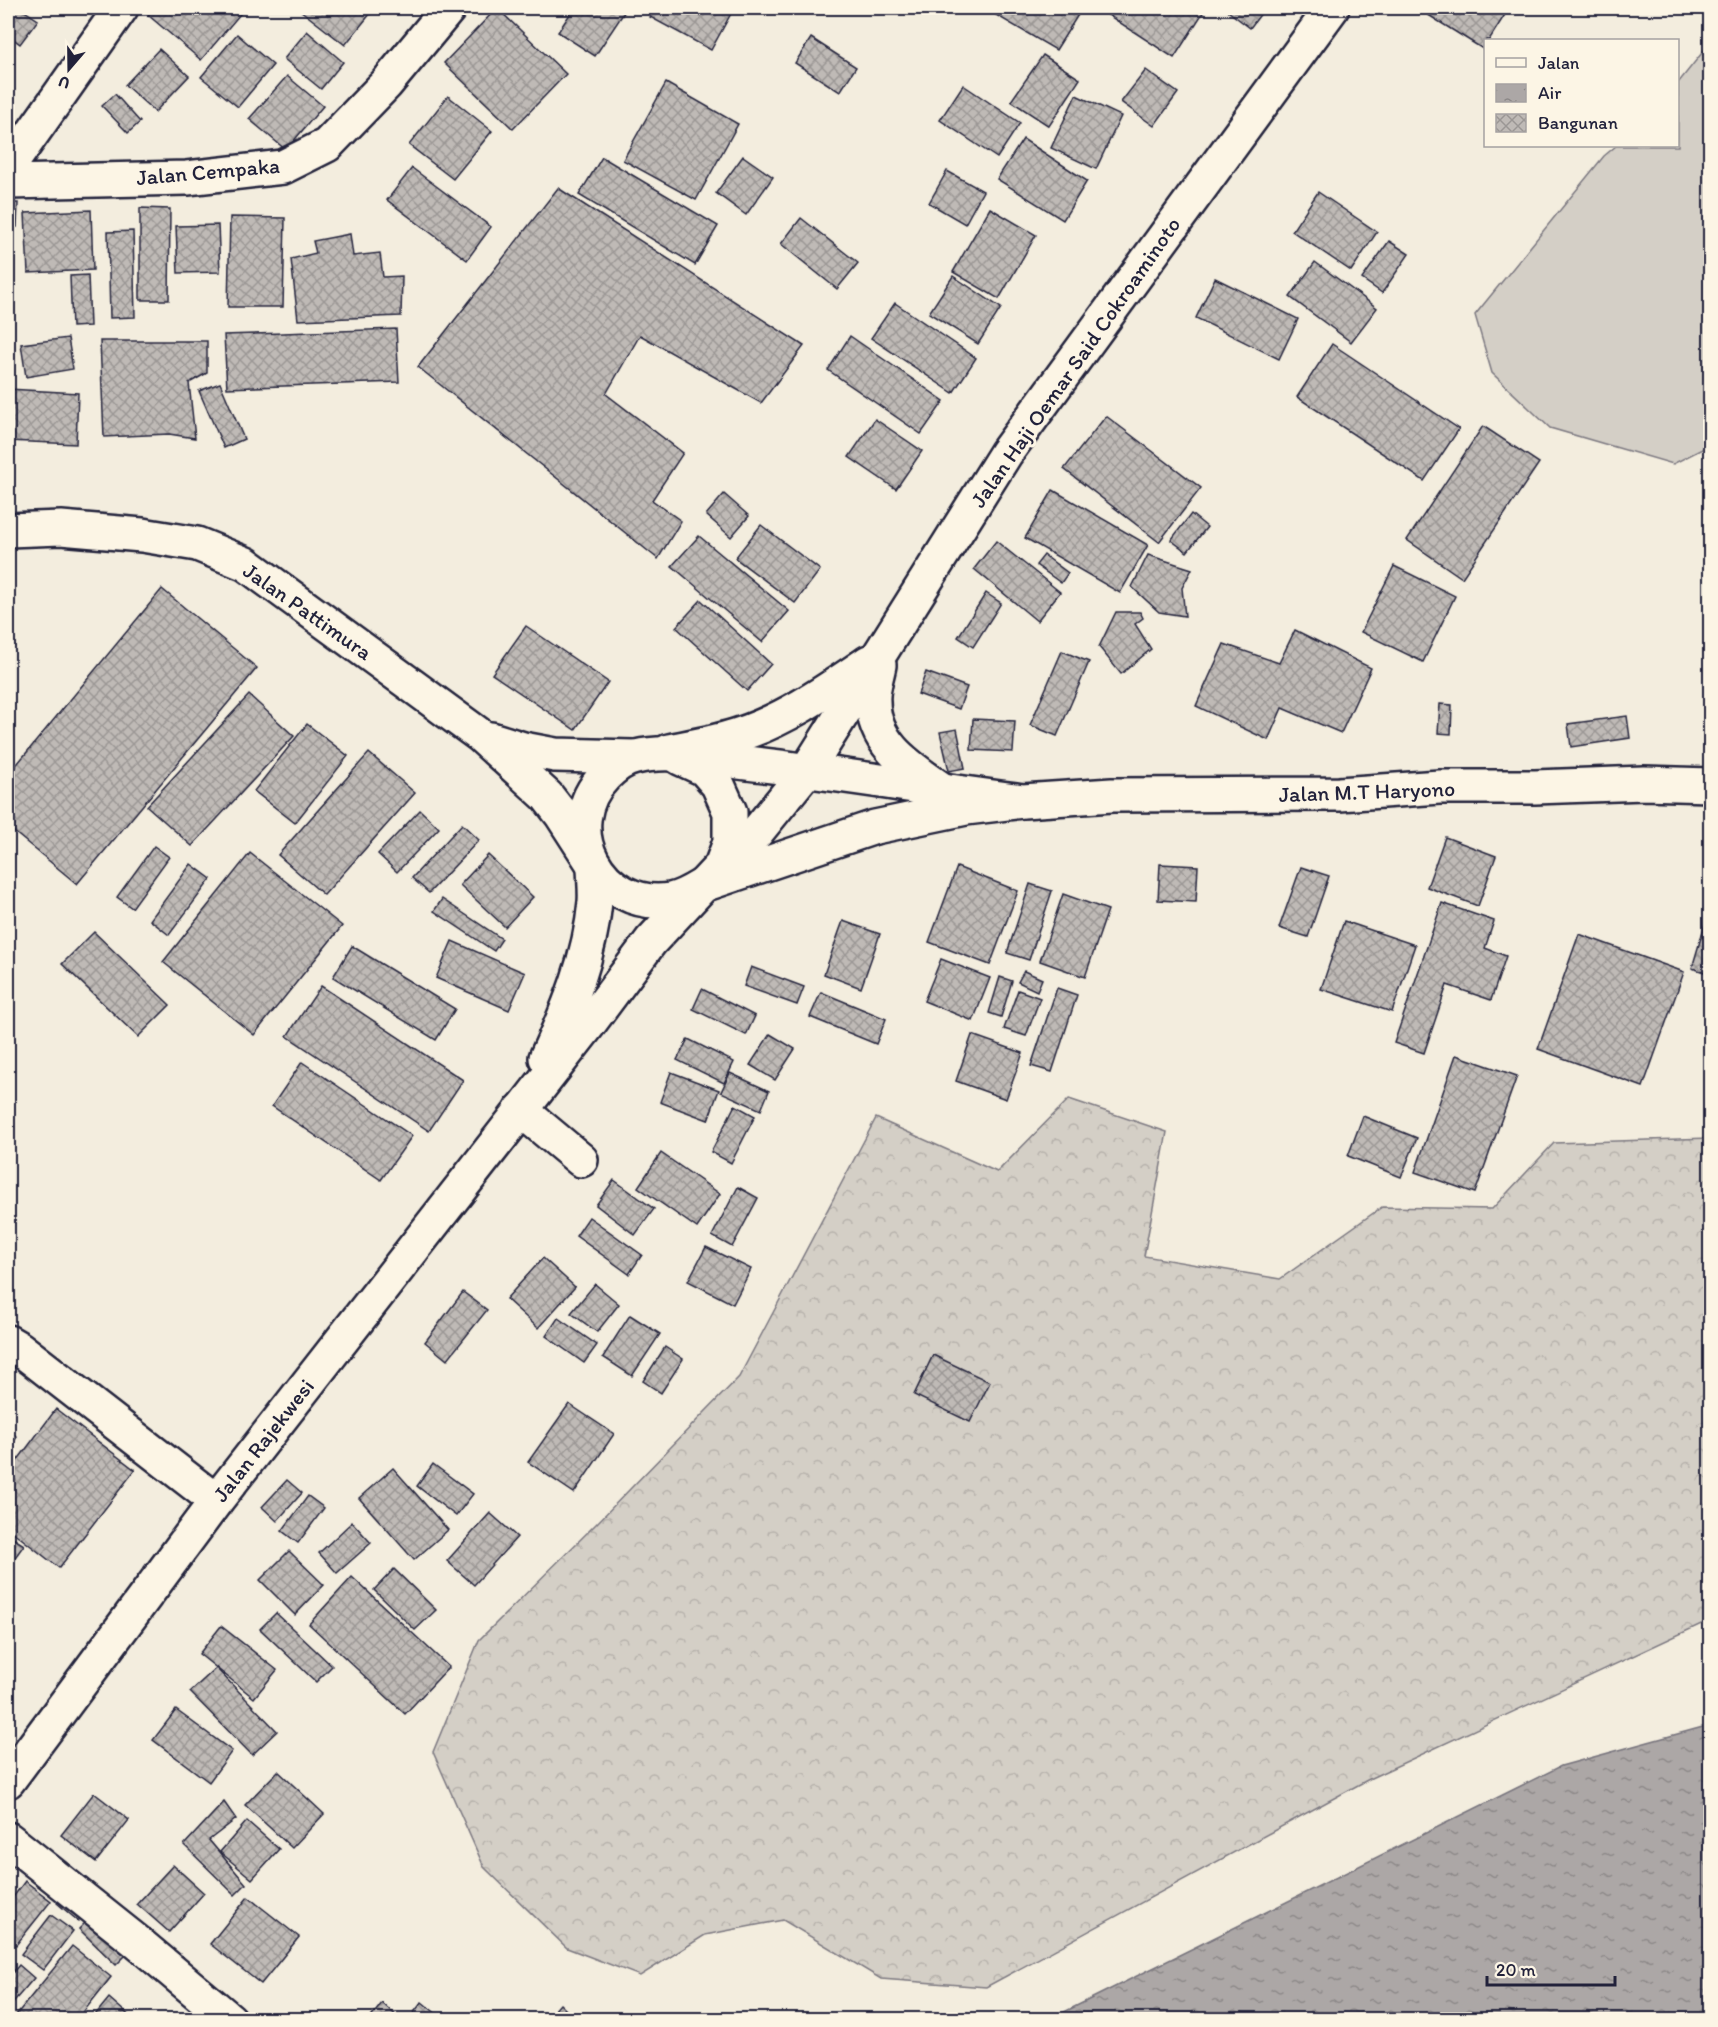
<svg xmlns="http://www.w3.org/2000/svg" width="1718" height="2027" font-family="Itim,sans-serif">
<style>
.grass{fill:#d4cfc6;stroke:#7b7880;stroke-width:1.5}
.forest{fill:url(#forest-crowns);stroke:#7b7880;stroke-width:1.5}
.water{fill:url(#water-ripples);stroke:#75727b;stroke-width:1.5}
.building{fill:url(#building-cross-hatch);stroke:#22223b;stroke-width:1.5}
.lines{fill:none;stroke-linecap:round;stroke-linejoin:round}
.minor-casing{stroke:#22223b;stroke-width:38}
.major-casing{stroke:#22223b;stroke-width:38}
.highway-casing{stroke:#22223b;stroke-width:38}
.minor{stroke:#fcf5e5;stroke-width:33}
.major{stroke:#fcf5e5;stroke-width:33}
.highway{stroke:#fcf5e5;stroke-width:33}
.labels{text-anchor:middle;stroke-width:6;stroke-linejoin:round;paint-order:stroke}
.street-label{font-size:22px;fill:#22223b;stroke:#fcf5e5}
</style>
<defs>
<pattern id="forest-crowns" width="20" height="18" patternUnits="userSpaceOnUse" patternTransform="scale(1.5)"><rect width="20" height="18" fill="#d4cfc6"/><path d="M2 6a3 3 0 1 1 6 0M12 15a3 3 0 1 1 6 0" fill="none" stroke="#b6b1ab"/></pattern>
<pattern id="water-ripples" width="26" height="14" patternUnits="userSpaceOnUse" patternTransform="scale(1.5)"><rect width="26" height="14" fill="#aca7a6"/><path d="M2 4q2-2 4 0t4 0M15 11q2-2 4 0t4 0" fill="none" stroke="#8c8888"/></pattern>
<pattern id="building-cross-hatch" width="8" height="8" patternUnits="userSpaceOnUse" patternTransform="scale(1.5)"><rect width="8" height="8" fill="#bfbab6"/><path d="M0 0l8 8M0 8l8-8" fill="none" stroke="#9b9795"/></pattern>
</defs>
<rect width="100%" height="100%" fill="#f3edde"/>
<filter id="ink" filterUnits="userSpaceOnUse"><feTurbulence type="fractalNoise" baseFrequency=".0167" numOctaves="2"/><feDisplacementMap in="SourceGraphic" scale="12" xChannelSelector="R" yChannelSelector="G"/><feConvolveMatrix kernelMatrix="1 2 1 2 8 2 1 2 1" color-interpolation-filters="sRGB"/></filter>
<g filter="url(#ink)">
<path class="grass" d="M1710,43v402l-37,19 -123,-36 -58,-55 -17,-58 129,-159 12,-10h62v-63z"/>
<path class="forest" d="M1069,1099l98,33 -23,124 136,23 102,-72 110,2 62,-66 156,-5v482l-339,158 -385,209 -105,-8 -98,-59 -78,15 -65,41 -73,-28 -83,-81 -51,-115 46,-112 117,-116 143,-147 137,-259 121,54z"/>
<path class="water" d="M1710,1725v294h-660l511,-253z"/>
<g class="building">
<path d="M8,8h12l18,12 -18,24 -12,-9z"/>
<path d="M155,8h79l7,5 -40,47 -53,-45z"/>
<path d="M302,8h73l-30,37 -45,-35z"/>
<path d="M497,8l69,66 -53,55 -69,-66z"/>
<path d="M574,8h53l-32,48 -37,-24z"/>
<path d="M655,8h79l-23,42 -61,-33z"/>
<path d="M984,8h93l4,2 -25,40z"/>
<path d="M1108,8h98l-32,50 -69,-45z"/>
<path d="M1224,8h41l-15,20z"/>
<path d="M1417,8h80l9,5 -17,27h-3l-3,9z"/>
<path d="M307,31l36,31 -22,27 -37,-30z"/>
<path d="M237,34l36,31 -35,42 -37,-30z"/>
<path d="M811,38l45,29 -16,25 -45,-29z"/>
<path d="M159,49l30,27 -34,36 -30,-27z"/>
<path d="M1043,55l37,24 -31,47 -38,-25z"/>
<path d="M1146,70l32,23 -24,33 -33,-24z"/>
<path d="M287,76l36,30 -37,44 -37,-31z"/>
<path d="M666,83l72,41 -42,76 -73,-40z"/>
<path d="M963,85l57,38 -23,35 -57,-38z"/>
<path d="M115,94l25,28 -12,11 -26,-27z"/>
<path d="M1076,95l45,21 -25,53 -45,-21z"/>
<path d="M448,96l44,35 -39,48 -44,-34z"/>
<path d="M1023,139l64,42 -24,39 -66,-41z"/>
<path d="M743,156l30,21 -27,38 -30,-22z"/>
<path d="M602,157l116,69 -23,39 -116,-70z"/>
<path d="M412,168l79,59 -24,33 -80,-60z"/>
<path d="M947,171l36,20 -18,33 -36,-21z"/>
<path d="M558,188l246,158 -43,57 -121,-68 -34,59 77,59 -31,47 29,21 -23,38 -240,-192z"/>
<path d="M1318,192l59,40 -26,39 -59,-40z"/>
<path d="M8,203h10l-1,24h-9z"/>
<path d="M140,208l30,1 -1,91h-29z"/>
<path d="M990,208l46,27 -37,64 -46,-27z"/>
<path d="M91,210l2,60 -65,3 -3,-60z"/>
<path d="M230,217l55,1 -2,89h-55z"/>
<path d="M801,218l57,45 -21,26 -56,-45z"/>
<path d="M218,225l2,47 -42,1 -2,-47z"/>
<path d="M133,231l2,86 -25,1 -2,-86z"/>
<path d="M350,234l3,22 27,-3 3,24 19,-1 -1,40 -103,4 -7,-61 25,-6 -3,-12z"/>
<path d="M1389,241l20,13 -27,39 -20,-14z"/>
<path d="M1315,262l62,46 -26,34 -61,-45z"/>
<path d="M88,275l2,51 -18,1 -2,-51z"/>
<path d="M953,276l48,32 -23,36 -49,-31z"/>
<path d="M1215,278l83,41 -19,40 -83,-41z"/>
<path d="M895,303l81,55 -23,35 -82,-55z"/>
<path d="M396,329l3,53 -172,6 -3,-53z"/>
<path d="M850,336l94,65 -23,33 -93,-64z"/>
<path d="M68,338l5,31 -47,8 -5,-33z"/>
<path d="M100,341h107v32l-18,10 6,55 -26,-4 -65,3z"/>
<path d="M1332,344l127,85 -35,52 -127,-84z"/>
<path d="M220,383l24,56 -20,9 -25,-57z"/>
<path d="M8,389l70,4 -2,51 -68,-3z"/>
<path d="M1106,416l95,72 -42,54 -95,-73z"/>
<path d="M875,419l47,32 -26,38 -47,-32z"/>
<path d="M1483,426l56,37 -77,115 -55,-38z"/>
<path d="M1053,490l95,55 -28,48 -95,-55z"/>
<path d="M724,494l25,22 -18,21 -25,-22z"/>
<path d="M1191,514l16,13 -20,25 -16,-12z"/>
<path d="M761,525l59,45 -25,33 -60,-45z"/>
<path d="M699,536l90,75 -27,31 -90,-76z"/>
<path d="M996,541l64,51 -23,29 -63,-52z"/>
<path d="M1044,555l24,18 -7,10 -25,-18z"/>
<path d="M1148,555l44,14 -10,19 3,28 -26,-4 -27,-25z"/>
<path d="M1394,566l61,30 -32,66 -62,-30z"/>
<path d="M162,589l95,79 -180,216 -69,-57v-52z"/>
<path d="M986,593l15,10 -28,44 -15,-10z"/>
<path d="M701,600l70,64 -24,27 -71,-64z"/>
<path d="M1116,612h24l3,6 -8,6 16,25 -30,25 -22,-27z"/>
<path d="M526,626l82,56 -33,48 -83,-56z"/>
<path d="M1295,630l76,38 -30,65 -59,-25 -14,32 -72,-34 28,-62 55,19z"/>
<path d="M1062,651l27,11 -32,74 -27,-11z"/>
<path d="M926,672l41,15 -8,22 -41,-15z"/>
<path d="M249,695l45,41 -102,110 -45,-40z"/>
<path d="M1440,704l12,1 -1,29 -13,-1z"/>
<path d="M1627,716l3,22 -59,9 -3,-23z"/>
<path d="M973,719l42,2 -2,31 -42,-2z"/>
<path d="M307,724l41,32 -53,67 -41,-32z"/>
<path d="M957,729l8,39 -16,3 -9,-39z"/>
<path d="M369,753l46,40 -91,102 -46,-40z"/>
<path d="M420,810l19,18 -42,44 -19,-18z"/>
<path d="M462,824l17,16 -50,53 -17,-15z"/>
<path d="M1445,837l51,19 -18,50 -51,-19z"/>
<path d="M154,846l15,11 -37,51 -15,-11z"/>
<path d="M250,853l92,73 -88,109 -91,-73z"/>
<path d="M488,855l45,42 -28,30 -45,-42z"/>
<path d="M191,864l20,15 -42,56 -19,-15z"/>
<path d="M1160,864l38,2 -2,36 -38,-2z"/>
<path d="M957,867l61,24 -28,74 -61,-23z"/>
<path d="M1301,867l28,9 -21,61 -29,-9z"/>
<path d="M1030,884l22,7 -23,69 -22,-7z"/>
<path d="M1063,894l45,16 -23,67 -45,-16z"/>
<path d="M442,899l60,40 -8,12 -60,-40z"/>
<path d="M1442,903l52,18 -9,27 21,8 -15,44 -44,-15 -23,68 -30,-10z"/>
<path d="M1710,907v67l-18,-6z"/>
<path d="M843,921l37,13 -19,54 -37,-14z"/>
<path d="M1344,921l71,24 -23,67 -71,-23z"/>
<path d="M94,932l76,73 -32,32 -76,-73z"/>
<path d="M1579,934l105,38 -41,115 -105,-38z"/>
<path d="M452,941l73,32 -16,37 -73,-32z"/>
<path d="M352,946l103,63 -19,31 -103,-63z"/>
<path d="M941,959l49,19 -17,43 -49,-20z"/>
<path d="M751,967l53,20 -7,18 -53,-19z"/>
<path d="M1024,971l18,8 -5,12 -19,-9z"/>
<path d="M1000,977l12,4 -11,36 -12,-4z"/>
<path d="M321,986l142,94 -34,51 -142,-95z"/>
<path d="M1057,988l20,7 -25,77 -21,-6z"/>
<path d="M702,989l53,27 -9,19 -53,-26z"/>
<path d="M1018,990l22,8 -14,38 -22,-7z"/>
<path d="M821,992l65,27 -10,25 -66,-27z"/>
<path d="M770,1034l25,15 -20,31 -25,-15z"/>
<path d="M972,1035l51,18 -17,46 -50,-18z"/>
<path d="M688,1039l46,23 -10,21 -47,-23z"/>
<path d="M1456,1055l61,21 -42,117 -60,-21z"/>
<path d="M302,1062l110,74 -31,44 -109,-74z"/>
<path d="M671,1072l48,18 -11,30 -48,-18z"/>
<path d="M730,1073l39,18 -8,19 -40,-18z"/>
<path d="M735,1105l20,11 -24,47 -20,-11z"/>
<path d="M1363,1116l54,22 -16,39 -53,-21z"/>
<path d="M661,1153l59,41 -23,34 -59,-41z"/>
<path d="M614,1180l40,29 -19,26 -39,-30z"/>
<path d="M738,1187l20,11 -26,49 -20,-11z"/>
<path d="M589,1217l53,38 -13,19 -53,-38z"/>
<path d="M706,1247l45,22 -18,35 -45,-23z"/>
<path d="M543,1258l32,29 -37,41 -32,-29z"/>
<path d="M595,1284l24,20 -22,28 -26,-19z"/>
<path d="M463,1292l24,18 -40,50 -22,-18z"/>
<path d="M630,1315l30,19 -28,42 -29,-19z"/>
<path d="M558,1318l39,27 -13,18 -38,-27z"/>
<path d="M665,1347l18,12 -22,34 -18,-12z"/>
<path d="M933,1355l57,27 -20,40 -56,-27z"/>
<path d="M569,1404l45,30 -40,59 -46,-31z"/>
<path d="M56,1409l79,61 -76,98 -51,-40v-55z"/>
<path d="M8,1429l9,8 -9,12z"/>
<path d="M433,1464l40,30 -17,22 -39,-30z"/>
<path d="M393,1468l55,62 -34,30 -55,-62z"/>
<path d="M287,1480l15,13 -25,28 -15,-14z"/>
<path d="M308,1496l16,12 -26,35 -16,-12z"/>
<path d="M490,1513l27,24 -43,48 -27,-24z"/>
<path d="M352,1522l19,21 -34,30 -18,-20z"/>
<path d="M8,1535l16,10 -16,22z"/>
<path d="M289,1551l35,34 -29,30 -35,-35z"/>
<path d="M394,1569l42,41 -21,20 -41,-40z"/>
<path d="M352,1577l97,90 -44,47 -96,-90z"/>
<path d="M276,1613l56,53 -16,16 -56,-53z"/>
<path d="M221,1626l56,44 -23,28 -55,-44z"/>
<path d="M216,1668l61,63 -25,24 -62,-63z"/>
<path d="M176,1710l56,41 -23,31 -56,-42z"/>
<path d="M278,1771l46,43 -32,34 -47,-43z"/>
<path d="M94,1793l35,27 -33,42 -35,-27z"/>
<path d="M224,1802l12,17 -27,21 37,44 -11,11 -51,-50z"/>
<path d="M247,1821l32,28 -27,30 -32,-27z"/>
<path d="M173,1865l31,28 -35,39 -32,-28z"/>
<path d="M25,1881l26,20 -35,44 -8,-7v-34z"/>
<path d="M66,1893l21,18 -9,10 -21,-18z"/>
<path d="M248,1897l51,40 -38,47 -51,-40z"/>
<path d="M96,1912l37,36 -17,17 -37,-36z"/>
<path d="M51,1915l22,16 -30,39 -22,-16z"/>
<path d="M72,1946l39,31 -34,43h-65z"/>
<path d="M19,1965l15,13 -25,29 -1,-1v-28z"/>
<path d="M109,1998l25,22h-43z"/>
<path d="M422,2002l22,18h-36z"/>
<path d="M382,2003l17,15 -1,2h-29z"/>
<path d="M560,2004l16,16h-30z"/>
</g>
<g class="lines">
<defs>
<g id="minor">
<path d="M8,168l113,-160"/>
<path d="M8,182l179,-4 96,-11 44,-22 59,-61 63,-76"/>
<path d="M8,530l53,-2 81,7 55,9 49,20 235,172 66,60 14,18 31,48"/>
<path d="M491,739l32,10 32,6 78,2"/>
<path d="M521,1110l60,50"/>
<path d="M8,1342l12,7 196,152"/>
<path d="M8,1839l128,102 94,79"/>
</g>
<g id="major">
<path d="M879,665c-2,11 -7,25 -6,36 0,45 39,67 71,90"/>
<path d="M669,751c24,-5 49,-9 72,-17 46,-15 88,-45 128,-72"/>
<path d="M721,866l35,-33 51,-63 199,-317 326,-445"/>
</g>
<g id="highway">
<path d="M1023,801c-95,-12 -189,-28 -284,-39 -33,-4 -70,-13 -103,-5 -12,2 -23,11 -31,19 -50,51 -5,135 65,124 12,-2 23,-9 33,-15l172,-58 91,-19 57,-7 89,-6 227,-1 101,-7h95l109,-4 66,2"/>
<path d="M546,1058c23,-50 44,-101 49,-156 1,-12 -1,-25 -1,-37"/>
<path d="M8,1781l208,-280 373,-477 62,-83 70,-75 9,-24v-30l-12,-27 -14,-16 -24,-11"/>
</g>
</defs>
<use href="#minor" class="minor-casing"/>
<use href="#major" class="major-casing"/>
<use href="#highway" class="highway-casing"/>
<use href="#minor" class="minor"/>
<use href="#major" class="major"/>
<use href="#highway" class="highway"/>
</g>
</g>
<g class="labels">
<g class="street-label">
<text transform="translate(208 171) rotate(-5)" y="8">Jalan Cempaka</text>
<text transform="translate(1075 362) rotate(-55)" y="8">Jalan Haji Oemar Said Cokroaminoto</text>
<text transform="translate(308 611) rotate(35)" y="8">Jalan Pattimura</text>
<text transform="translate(1367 791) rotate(-2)" y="8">Jalan M.T Haryono</text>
<text transform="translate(263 1440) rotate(-52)" y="8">Jalan Rajekwesi</text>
</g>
</g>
<rect width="1718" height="2027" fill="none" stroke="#fcf5e5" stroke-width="30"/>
<rect x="15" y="15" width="1688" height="1997" fill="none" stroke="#22223b" stroke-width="2" filter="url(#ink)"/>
<rect x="1484" y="39" width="195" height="108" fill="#fcf5e5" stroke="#a5a1a1" stroke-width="1.5"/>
<rect x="1496" y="58" width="30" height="9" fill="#fcf5e5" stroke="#a5a1a1" stroke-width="1.5"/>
<text x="1538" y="69" font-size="18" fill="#22223b">Jalan</text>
<rect x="1496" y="84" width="30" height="18" fill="url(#water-ripples)" stroke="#a5a1a1" stroke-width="1.5"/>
<text x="1538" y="99" font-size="18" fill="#22223b">Air</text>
<rect x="1496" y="114" width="30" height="18" fill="url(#building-cross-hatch)" stroke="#a5a1a1" stroke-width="1.5"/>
<text x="1538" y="129" font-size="18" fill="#22223b">Bangunan</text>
<g transform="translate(69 69) rotate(200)" stroke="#fcf5e5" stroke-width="4.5" paint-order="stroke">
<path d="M0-4.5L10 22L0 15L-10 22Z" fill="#22223b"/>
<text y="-9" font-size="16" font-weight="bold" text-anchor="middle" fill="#22223b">U</text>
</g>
<path d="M1487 1976v9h128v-9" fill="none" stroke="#22223b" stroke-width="3"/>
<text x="1496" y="1976" font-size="18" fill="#22223b" stroke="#fcf5e5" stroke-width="4.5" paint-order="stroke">20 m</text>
</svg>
